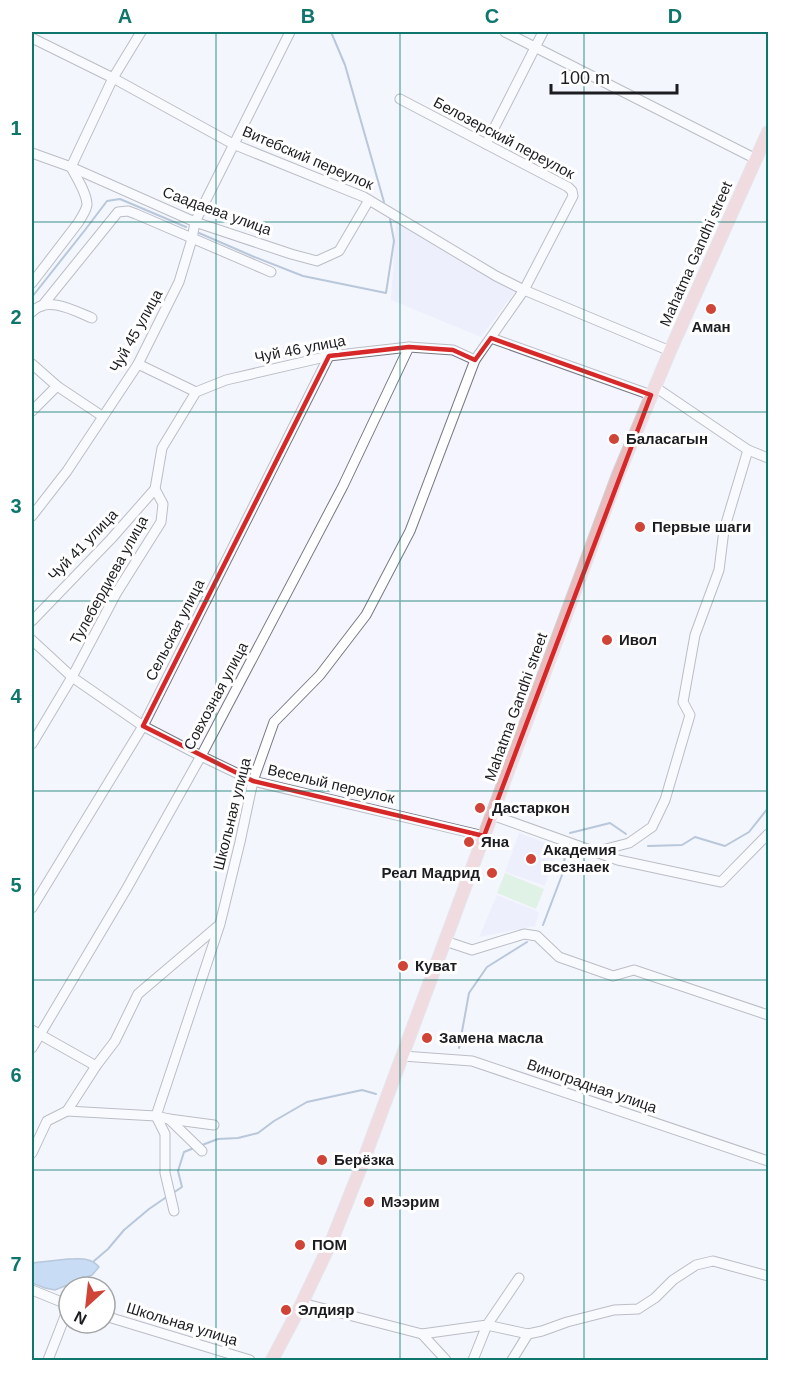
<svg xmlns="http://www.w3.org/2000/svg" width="800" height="1392" font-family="Helvetica,sans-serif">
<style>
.built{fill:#e5e9fb}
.green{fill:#c8ebc7}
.water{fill:#92beea;stroke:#6f8eae;stroke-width:1.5}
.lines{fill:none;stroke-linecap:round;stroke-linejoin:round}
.stream{stroke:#6f8eae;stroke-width:2}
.minor-casing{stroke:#777983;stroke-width:11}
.major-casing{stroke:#d2d2d3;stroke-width:14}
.minor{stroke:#fff;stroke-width:9}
.major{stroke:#e9bbbc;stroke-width:12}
.marked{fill:none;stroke:#d62828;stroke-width:4.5;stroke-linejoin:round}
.grid{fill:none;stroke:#0f766e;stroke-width:1.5;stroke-opacity:0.55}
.poi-dot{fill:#d04337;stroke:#fff;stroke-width:2}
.labels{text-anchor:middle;stroke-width:6;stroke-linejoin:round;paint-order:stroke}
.street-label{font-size:15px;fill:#1c1d21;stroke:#fff}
.poi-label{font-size:15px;font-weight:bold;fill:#1c1d21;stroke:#fff;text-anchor:start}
.neatline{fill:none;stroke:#0f766e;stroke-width:2}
.grid-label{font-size:20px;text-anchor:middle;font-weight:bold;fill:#0f766e}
</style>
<rect width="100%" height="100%" fill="#f4f5fe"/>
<g class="built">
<path d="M396,219l121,70 -36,48 -90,-37z"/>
<path d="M519,833l38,14 -12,39 -40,-14z"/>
<path d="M497,895l42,17 -4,14 -56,11z"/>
</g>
<path class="green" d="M505,873l39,16 -8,20 -39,-16z"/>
<path class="water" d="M68,1259c12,0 23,-2 31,8l-7,8 -37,15 -10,-2 -13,-5v-20z"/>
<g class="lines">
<g class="stream">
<path d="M331,32l14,33 39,137"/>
<path d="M199,233l53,23 51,20 83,17 8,-52 -4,-22"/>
<path d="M32,297l53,-67 22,-29 13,-2 66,28"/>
<path d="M570,833l40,-10 16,11"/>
<path d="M648,846l34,-1 13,-8 30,9 24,-14 19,-24"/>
<path d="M543,925l19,-50 4,-25"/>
<path d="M459,1048l10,-55 18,-26 40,-25"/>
<path d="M202,1145l16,-6 20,-1 20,-5 16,-12 33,-19 55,-12 14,4"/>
<path d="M173,1193l9,-6 -4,-16 6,-19 10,-4"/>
<path d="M94,1261l14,-12 16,-19 25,-21 19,-13"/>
</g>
<defs>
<g id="minor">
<path d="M505,32l251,127"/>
<path d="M32,38l81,40 120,66 131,53 132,79 28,14 146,61"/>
<path d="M486,144l57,-112"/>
<path d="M32,153l39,14 124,55 96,32 26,7 22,-10 30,-51"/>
<path d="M32,283l46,-60c3,-5 8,-12 9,-18 0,-12 -11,-28 -16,-38l42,-89 28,-46"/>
<path d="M42,306l76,-94 10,-1 8,3 135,58"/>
<path d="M32,312c15,-17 43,-1 60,6"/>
<path d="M491,338l160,57"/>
<path d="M32,364l25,22 45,30"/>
<path d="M138,364l58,28 30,-12 103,-24 80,-9 44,3 22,10"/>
<path d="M655,387l93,63 20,8"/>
<path d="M32,411l25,-25"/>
<path d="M32,516l35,-45 71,-107 41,-82 13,-43 3,-17 95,-190"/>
<path d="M32,621l79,-82 44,-50"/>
<path d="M32,640l40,37 71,49 58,30 52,25 231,55"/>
<path d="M32,744l40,-67 45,-85 44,-70 2,-18 -8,-15 7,-41 34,-56"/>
<path d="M492,815l126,45 103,22 47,-48"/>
<path d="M594,852l35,-9 23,-16 13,-27 25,-85 -7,-13 12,-67 24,-65 5,-40 24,-80"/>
<path d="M32,908l111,-182 186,-370"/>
<path d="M445,941l27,9 52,-16 13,2 22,21 54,19 21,-6 134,45"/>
<path d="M32,1030l64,36"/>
<path d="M32,1048l95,-160 74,-132 142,-270 66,-139"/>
<path d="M403,1056l69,5 296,100"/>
<path d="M67,1111l89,5 64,-192 20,-82 13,-61 21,-59 46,-47 46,-60 44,-84 65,-171 49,-70 49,-94 -1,-5 -4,-4 -168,-88"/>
<path d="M156,1116l9,18v39l9,38"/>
<path d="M156,1116l13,3 33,32"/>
<path d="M169,1119l45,6"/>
<path d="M32,1153l15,-32 20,-10 29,-45 19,-25 23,-47 80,-68"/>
<path d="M32,1290l37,15"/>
<path d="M302,1303l120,31 65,-9 32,-47"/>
<path d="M105,1316l145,44"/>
<path d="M422,1334l24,26"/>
<path d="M48,1360l21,-54"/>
<path d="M473,1360l14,-35 41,9 14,-3 25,-9 47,-12 24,-1 17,-11 18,-18 23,-15 17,-4 55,15"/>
<path d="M512,1360l16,-26"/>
</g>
<path id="major" d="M272,1360l28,-53 32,-67 29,-73 257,-692 52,-124 98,-219"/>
</defs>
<use href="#minor" class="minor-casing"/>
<use href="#major" class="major-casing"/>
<use href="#minor" class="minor"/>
<use href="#major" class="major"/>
</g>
<path d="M0 0H800V1392H0ZM491,338l160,57 -167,441 -231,-55 -110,-55 186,-370 80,-9 44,3 22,10z" fill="#f4f5fe" fill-opacity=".55" fill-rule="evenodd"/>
<path class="marked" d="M491,338l160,57 -167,441 -231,-55 -110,-55 186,-370 80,-9 44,3 22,10z"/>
<path class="grid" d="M216,32v1328M400,32v1328M584,32v1328M32,222h736M32,412h736M32,601h736M32,791h736M32,980h736M32,1170h736"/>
<g class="poi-dot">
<circle cx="711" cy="309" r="6"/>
<circle cx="614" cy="439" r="6"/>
<circle cx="640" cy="527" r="6"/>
<circle cx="607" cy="640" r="6"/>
<circle cx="480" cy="808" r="6"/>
<circle cx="469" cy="842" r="6"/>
<circle cx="531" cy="859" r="6"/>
<circle cx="492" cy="873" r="6"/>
<circle cx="403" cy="966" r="6"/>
<circle cx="427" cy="1038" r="6"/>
<circle cx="322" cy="1160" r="6"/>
<circle cx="369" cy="1202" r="6"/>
<circle cx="300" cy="1245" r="6"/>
<circle cx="286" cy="1310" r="6"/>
</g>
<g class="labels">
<g class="street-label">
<text transform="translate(504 138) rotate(28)" y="5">Белозерский переулок</text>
<text transform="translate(308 158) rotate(23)" y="5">Витебский переулок</text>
<text transform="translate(217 211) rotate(20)" y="5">Саадаева улица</text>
<text transform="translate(696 254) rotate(-66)" y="5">Mahatma Gandhi street</text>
<text transform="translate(136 331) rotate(-61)" y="5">Чуй 45 улица</text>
<text transform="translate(300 349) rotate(-11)" y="5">Чуй 46 улица</text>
<text transform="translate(83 545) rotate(-46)" y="5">Чуй 41 улица</text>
<text transform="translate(109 580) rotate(-61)" y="5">Тулебердиева улица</text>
<text transform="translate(175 630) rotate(-63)" y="5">Сельская улица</text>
<text transform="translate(216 696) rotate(-62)" y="5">Совхозная улица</text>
<text transform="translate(516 707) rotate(-70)" y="5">Mahatma Gandhi street</text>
<text transform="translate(331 784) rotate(13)" y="5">Веселый переулок</text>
<text transform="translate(232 814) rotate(-76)" y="5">Школьная улица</text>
<text transform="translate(592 1086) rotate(19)" y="5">Виноградная улица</text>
<text transform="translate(182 1324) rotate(17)" y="5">Школьная улица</text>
</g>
<g class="poi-label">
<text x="711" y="332" text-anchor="middle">Аман</text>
<text x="626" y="444">Баласагын</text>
<text x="652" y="532">Первые шаги</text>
<text x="619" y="645">Ивол</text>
<text x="492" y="813">Дастаркон</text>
<text x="481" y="847">Яна</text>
<text x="543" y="855">Академия<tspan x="543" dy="17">всезнаек</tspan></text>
<text x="480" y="878" text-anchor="end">Реал Мадрид</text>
<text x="415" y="971">Куват</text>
<text x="439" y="1043">Замена масла</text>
<text x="334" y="1165">Берёзка</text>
<text x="381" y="1207">Мээрим</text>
<text x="312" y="1250">ПОМ</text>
<text x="298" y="1315">Элдияр</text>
</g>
</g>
<rect width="800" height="1392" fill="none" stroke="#ffffff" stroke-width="66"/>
<g transform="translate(87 1305) rotate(207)"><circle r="28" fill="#ffffff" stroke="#a4a5a6" stroke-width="1.5"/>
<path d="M0-4.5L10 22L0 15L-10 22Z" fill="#d04337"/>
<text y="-9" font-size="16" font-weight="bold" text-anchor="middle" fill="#1c1d21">N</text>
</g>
<path d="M551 84v9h126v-9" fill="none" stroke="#1c1d21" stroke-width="3"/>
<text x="560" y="84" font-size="18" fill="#1c1d21" stroke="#ffffff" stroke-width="4.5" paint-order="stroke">100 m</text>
<rect x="33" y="33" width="734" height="1326" class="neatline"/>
<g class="grid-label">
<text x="125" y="23">A</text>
<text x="308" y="23">B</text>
<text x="492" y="23">C</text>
<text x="675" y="23">D</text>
<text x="16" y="135">1</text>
<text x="16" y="324">2</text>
<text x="16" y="513">3</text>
<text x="16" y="703">4</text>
<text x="16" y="892">5</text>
<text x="16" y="1082">6</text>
<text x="16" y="1271">7</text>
</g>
</svg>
